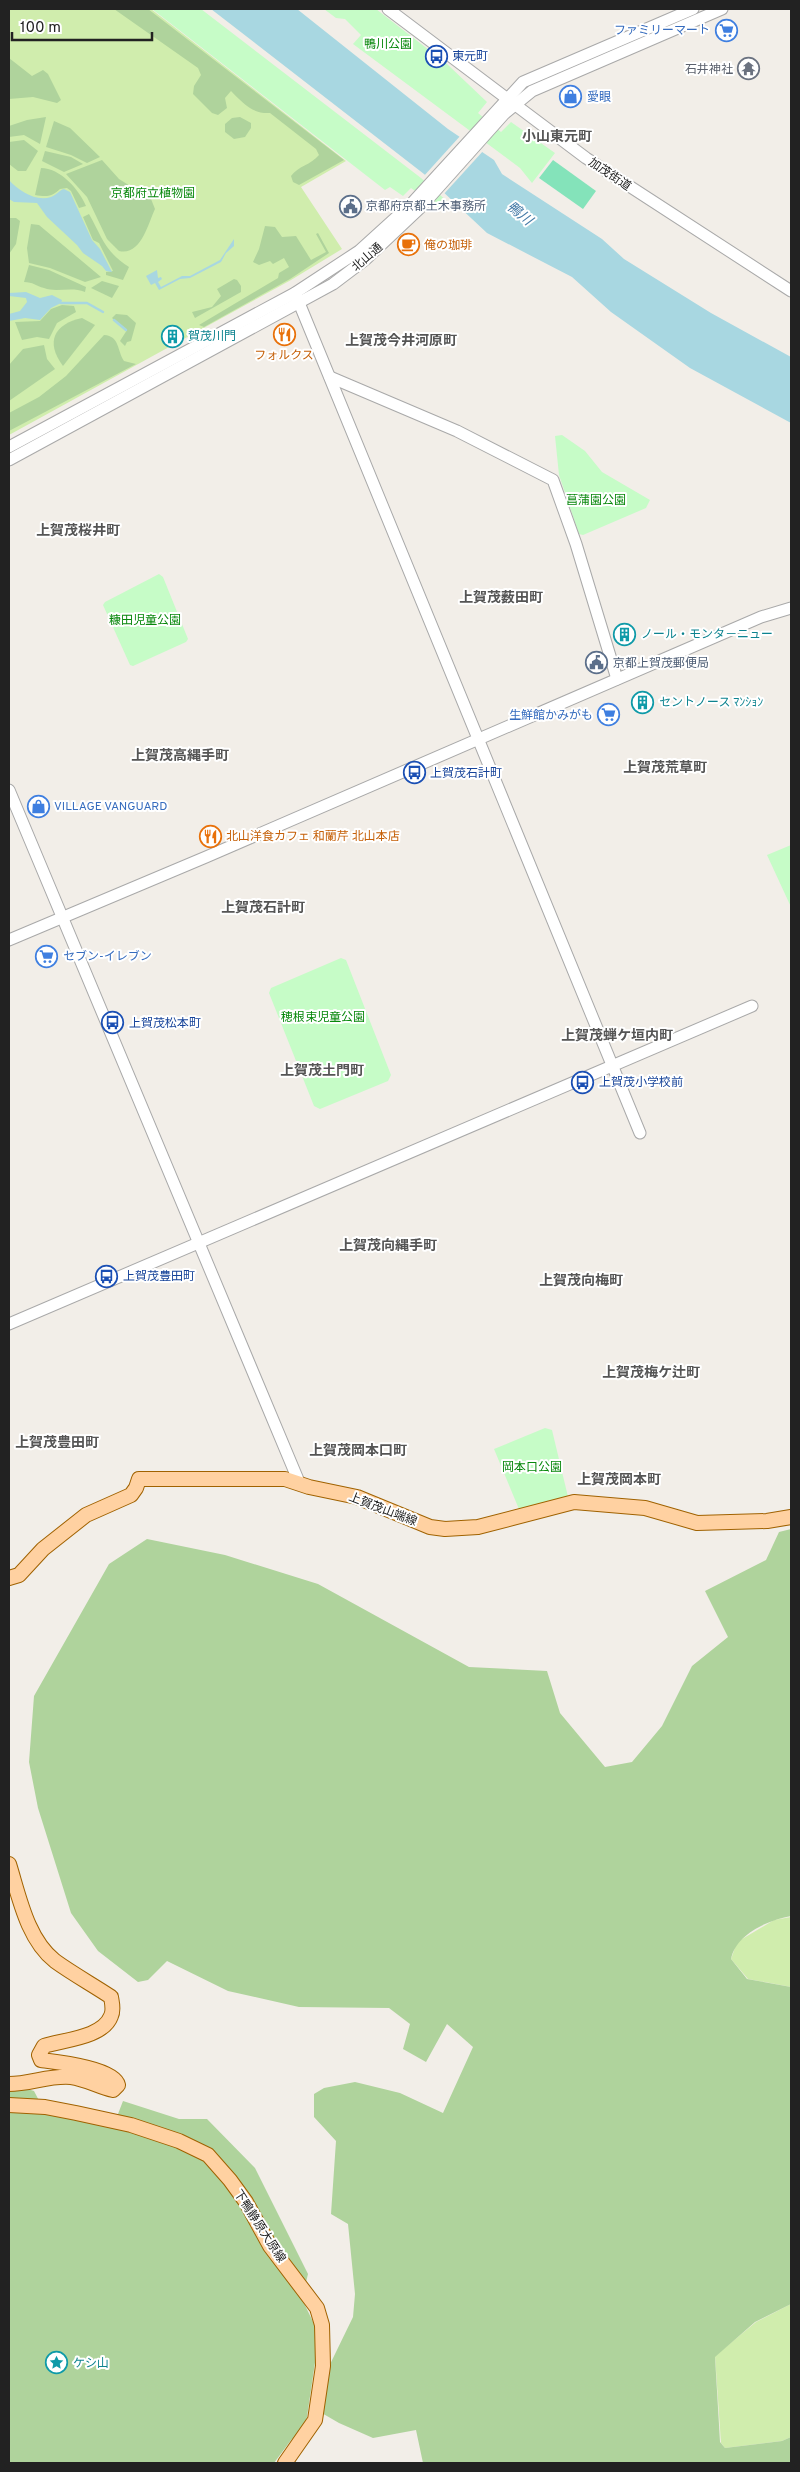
<svg xmlns="http://www.w3.org/2000/svg" width="800" height="2472" font-family="Overpass,'Noto Sans JP',sans-serif">
<style>
.grass{fill:#d0edad}
.forest{fill:#afd39c}
.park{fill:#c6fcc7}
.pitch{fill:#84e3ba}
.water{fill:#a8d7e1}
.pier{fill:#f2eee8}
.lines{fill:none;stroke-linecap:round;stroke-linejoin:round}
.stream{stroke:#a8d7e1;stroke-width:2.5}
.minor-casing{stroke:#a9a9a9;stroke-width:13}
.major-casing{stroke:#a06200;stroke-width:16}
.minor{stroke:#fff;stroke-width:11}
.major{stroke:#ffd1a1;stroke-width:14}
.labels{text-anchor:middle;stroke-width:4;stroke-linejoin:round;paint-order:stroke}
.shop-label{font-size:12px;fill:#366cbe;stroke:#fff;text-anchor:start}
.park-label{font-size:12px;fill:#08880c;stroke:#fff}
.transit-label{font-size:12px;fill:#164399;stroke:#fff;text-anchor:start}
.worship-label{font-size:12px;fill:#5b616d;stroke:#fff;text-anchor:end}
.street-label{font-size:12px;fill:#222;stroke:#fff}
.service-label{font-size:12px;fill:#4e5e75;stroke:#fff;text-anchor:start}
.food-label{font-size:12px;fill:#c56008;stroke:#fff;text-anchor:start}
.culture-label{font-size:12px;fill:#0d838f;stroke:#fff;text-anchor:start}
.neighbourhood-label{font-size:14px;font-weight:bold;fill:#555;stroke:#fff}
.water-label{font-size:14px;font-style:italic;fill:#4379a6;stroke:#fff}
</style>
<rect width="100%" height="100%" fill="#f2eee8"/>
<g class="grass">
<path d="M9,9h142l195,152 -45,26 41,62 -51,31 -282,155z"/>
<path d="M791,1917v70l-43,-8 -17,-20 6,-17 37,-22z"/>
<path d="M791,2304v133l-9,4 -57,7 -4,-5 -6,-87 41,-34z"/>
</g>
<g class="forest">
<path d="M114,9h34l196,151 -45,25 -6,-3 -2,-6c7,-10 20,-11 28,-21l-3,-6 -46,-36c-18,1 -27,-10 -39,-22l-6,7 2,10 -9,7 -6,-2 -19,-19 1,-8 7,-11 -3,-7z"/>
<path d="M9,58l23,18 11,-6 5,4 13,26 -4,3 -24,-6 -24,2z"/>
<path d="M46,117l-6,27 -16,-9 -15,2v-11l18,-6z"/>
<path d="M240,117l11,6v5l-6,9 -11,2 -9,-7v-8l7,-6z"/>
<path d="M54,121l16,7 30,29 -13,6 -16,-8 -25,-8z"/>
<path d="M24,140l14,11 -12,20h-8l-9,-7v-22z"/>
<path d="M45,151l26,6 12,7 -19,8 -22,-11z"/>
<path d="M102,160l17,19 32,20 4,10c-7,15 -14,47 -36,42l-12,-12 -20,-42 -21,-23z"/>
<path d="M41,168c19,0 38,21 45,38l-7,2 -8,-17 -4,-3 -7,1c-8,8 -14,8 -25,6z"/>
<path d="M89,214c13,23 16,38 40,53l-6,13 -17,-5v-3l7,-1 -14,-28 -6,-3 -10,-23z"/>
<path d="M9,218h7l4,3 -4,23 -7,10z"/>
<path d="M31,224l8,1 62,52 -16,5 -35,-14 -21,-5 -2,-15z"/>
<path d="M265,226l10,1 7,10 14,-1 15,24 15,-8 -10,-18 2,-1 11,20 -39,26 -86,48 -5,-2 79,-47 1,-5 10,-6 -5,-9 -11,6 -3,-3 -11,4 -6,-3 6,-13z"/>
<path d="M29,265l20,5 37,17 -1,5c-14,-6 -28,1 -41,-4 -8,-2 -11,-6 -20,-6z"/>
<path d="M234,279l3,1 4,6v6l-46,26 -3,-6 20,-5 9,-11 -4,-7z"/>
<path d="M102,281l17,5 -7,12 -21,-10z"/>
<path d="M62,305l12,1 2,6 -19,11 -8,16 -12,-2 -15,3 -7,-18 25,-1 11,-12z"/>
<path d="M116,314l11,1 9,8 -5,18 -4,1 -2,4 -5,-5 7,-11 -15,-12z"/>
<path d="M82,318l13,7 -32,41c-18,-24 -9,-42 19,-48z"/>
<path d="M104,335c16,1 13,16 20,26l12,3 -127,67v-18l30,-16 27,-21z"/>
<path d="M44,345l3,14 8,10 -46,32v-36l14,-16z"/>
<path d="M791,1529v387c-23,4 -55,18 -60,43l16,20 44,8v317l-36,18 -40,35 5,85 5,6 57,-7 9,-4v26h-368l-7,-33 -43,8 -34,-15 -19,-11 -2,-23 35,-72 2,-23 -7,-70 -17,-10 5,-73 -22,-24v-23l10,-6 31,-6 45,11 43,20 30,-66 -26,-23 -21,38 -23,-13 7,-25 -21,-16 -90,-1 -71,-16 -61,-30 -19,19 -10,2 -40,-31 -27,-38 -33,-105 -9,-46 5,-66 75,-132 38,-25 78,16 93,29 151,83 78,4 13,42 45,54 27,-5 30,-36 30,-60 36,-29 -23,-46 61,-31 13,-28z"/>
<path d="M9,2083l25,8 12,23 67,13 10,-26 56,18h28l48,49 53,106 -6,25 13,27 2,23 -12,81 -14,10 -17,23h-265z"/>
</g>
<g class="park">
<path d="M152,9h49l220,169 27,24 -8,7 -29,-21 -8,8 -13,-9 -5,3z"/>
<path d="M324,9h52l71,55 40,38 -9,11 23,19 10,-10 44,31 -23,30 -12,-15 -167,-124 8,-9 -16,-16 -9,-1z"/>
<path d="M562,435l23,16 17,21 48,28 -4,8 -63,27 -4,-1 -20,-59 -4,-39z"/>
<path d="M159,574l4,3 25,62 -2,3 -53,24 -3,-1 -27,-60 2,-3z"/>
<path d="M791,845v62l-24,-52z"/>
<path d="M341,958l5,2 45,115 -3,6 -68,28 -6,-3 -45,-113 2,-5z"/>
<path d="M545,1428l7,2 17,71 -48,13 -27,-65z"/>
</g>
<path class="pitch" d="M553,160l43,31 -13,18 -44,-31z"/>
<g class="water">
<path d="M211,9h86l151,120 46,31 8,14 100,65 22,20 87,54 80,44v66l-101,-55 -79,-56 -39,-35 -85,-44 -63,-59z"/>
<path d="M9,180c10,11 27,22 42,17 6,-2 8,-7 13,-8l6,3 22,48 8,9 12,23 -6,-1 -4,-5 -19,-13 -6,-8 -30,-28 -10,-14 -23,-1 -5,-3z"/>
<path d="M234,239v7l-8,7 -5,9 -31,16 -10,1 -21,11 -4,-7 -4,2 -5,-9 11,-6 1,8 3,-1 1,2 -4,3 3,5 21,-11h8l30,-16z"/>
<path d="M26,292l14,6 12,-3 10,5 -1,3 -10,5 -11,12 -15,-2 -16,3v-7l11,-3 7,-9 -1,-4 -17,-2v-3z"/>
</g>
<path class="pier" d="M461,135l23,15 -41,45 -20,-18z"/>
<g class="lines">
<g class="stream">
<path d="M61,303h26l16,9"/>
<path d="M114,320l12,10"/>
</g>
<defs>
<g id="minor">
<path d="M388,9l198,149 205,133"/>
<path d="M295,293l345,840"/>
<path d="M330,377l127,54 96,49 23,64 41,135"/>
<path d="M9,447l286,-154 64,-42 54,-49 110,-120 170,-73"/>
<path d="M9,460l324,-176 33,-25 54,-51 84,-94 28,-23 190,-82"/>
<path d="M9,790l290,692"/>
<path d="M9,940l197,-83 555,-240 30,-9"/>
<path d="M9,1324l743,-318"/>
</g>
<g id="major">
<path d="M9,1578l10,-3 24,-26 43,-34 45,-20 5,-7 3,-9h146l24,8 48,10 73,30 15,2 33,-2 96,-25 71,6 52,15 70,-2 24,-4"/>
<path d="M9,1864c10,32 18,75 46,97 18,13 38,24 56,36 1,6 3,13 0,19 -8,22 -49,24 -67,30l-5,9 2,5c15,2 73,8 77,25l-5,5c-14,-3 -27,-11 -42,-13 -21,-2 -41,7 -62,7"/>
<path d="M9,2105l36,2 31,6 55,12 48,16 29,14 22,25 16,22 24,44 47,62 5,17 1,41 -8,54 -30,43"/>
</g>
</defs>
<use href="#minor" class="minor-casing"/>
<use href="#major" class="major-casing"/>
<use href="#minor" class="minor"/>
<use href="#major" class="major"/>
</g>
<defs>
<symbol id="supermarket-ring" viewBox="-11 -11 22 22"><circle r="9.5" fill="#fff" stroke="#3f7fe0" stroke-width="1.5"/><path d="M-6-5.5h2.5l.6 2H6L4.5 2H-2.5L-4.4-4H-6ZM-1.5 3.2a1.3 1.3 0 1 0 .1 0ZM3 3.2a1.3 1.3 0 1 0 .1 0Z" fill="#3f7fe0"/></symbol>
<symbol id="bus-ring" viewBox="-11 -11 22 22"><circle r="9.5" fill="#fff" stroke="#1a4fb4" stroke-width="1.5"/><path d="M-5-6H5V4H4V6H2V4H-2V6H-4V4H-5ZM-3.5-4V0h7V-4ZM-3.5 1.2v1.5H-2V1.2ZM2 1.2v1.5H3.5V1.2Z" fill="#1a4fb4"/></symbol>
<symbol id="temple-ring" viewBox="-11 -11 22 22"><circle r="9.5" fill="#fff" stroke="#6b7280" stroke-width="1.5"/><path d="M0-6L5-2H3V0L6.5 2.5H4V6H1.5V3h-3V6H-4V2.5H-6.5L-3 0V-2H-5Z" fill="#6b7280"/></symbol>
<symbol id="shop-ring" viewBox="-11 -11 22 22"><circle r="9.5" fill="#fff" stroke="#3f7fe0" stroke-width="1.5"/><path d="M-5-2.5h2.3a2.7 3.5 0 0 1 5.4 0H5L5.5 6h-11ZM-1.5-2.5h3a1.5 2.3 0 0 0-3 0Z" fill="#3f7fe0"/></symbol>
<symbol id="civic-ring" viewBox="-11 -11 22 22"><circle r="9.5" fill="#fff" stroke="#5c6f8a" stroke-width="1.5"/><path d="M-.6-6.5H3V-4.5H.6V-3L4-1V1h2V6H-6V1h2V-1L-.6-3ZM-1.2 2.5V6h2.4V2.5Z" fill="#5c6f8a"/></symbol>
<symbol id="cafe-ring" viewBox="-11 -11 22 22"><circle r="9.5" fill="#fff" stroke="#e8710a" stroke-width="1.5"/><path d="M-5.5-4.5H6V0H3Q3 3.5 0 3.5H-2.5Q-5.5 3.5-5.5 0ZM3-3.2v2h1.7v-2ZM-6 4.5H4V6H-6Z" fill="#e8710a"/></symbol>
<symbol id="restaurant-ring" viewBox="-11 -11 22 22"><circle r="9.5" fill="#fff" stroke="#e8710a" stroke-width="1.5"/><path d="M-5-6h1v4h1v-4h1v4h1v-4h1v5L-1.5 .5V6h-2V.5L-5-1ZM5-6V6H3V1.5H1.5Q1.5-4 5-6Z" fill="#e8710a"/></symbol>
<symbol id="building-ring" viewBox="-11 -11 22 22"><circle r="9.5" fill="#fff" stroke="#0f9aa8" stroke-width="1.5"/><path d="M-4-6H4V6H1V3H-1V6H-4ZM-2.5-4.3h1.7v1.8h-1.7ZM.8-4.3h1.7v1.8H.8ZM-2.5-1h1.7V.8h-1.7ZM.8-1h1.7V.8H.8Z" fill="#0f9aa8"/></symbol>
<symbol id="sight-ring" viewBox="-11 -11 22 22"><circle r="9.5" fill="#fff" stroke="#0f9aa8" stroke-width="1.5"/><path d="M0-6L1.8-2.2L6-1.7L2.9 1.2L3.7 5.4L0 3.3L-3.7 5.4L-2.9 1.2L-6-1.7L-1.8-2.2Z" fill="#0f9aa8"/></symbol>
</defs>
<g fill-rule="evenodd">
<use href="#supermarket-ring" x="714" y="18" width="25" height="25"/>
<use href="#bus-ring" x="424" y="44" width="25" height="25"/>
<use href="#temple-ring" x="736" y="56" width="25" height="25"/>
<use href="#shop-ring" x="558" y="84" width="25" height="25"/>
<use href="#civic-ring" x="338" y="194" width="25" height="25"/>
<use href="#cafe-ring" x="396" y="232" width="25" height="25"/>
<use href="#restaurant-ring" x="272" y="322" width="25" height="25"/>
<use href="#building-ring" x="160" y="324" width="25" height="25"/>
<use href="#building-ring" x="612" y="622" width="25" height="25"/>
<use href="#civic-ring" x="584" y="650" width="25" height="25"/>
<use href="#building-ring" x="630" y="690" width="25" height="25"/>
<use href="#supermarket-ring" x="596" y="702" width="25" height="25"/>
<use href="#bus-ring" x="402" y="760" width="25" height="25"/>
<use href="#shop-ring" x="26" y="794" width="25" height="25"/>
<use href="#restaurant-ring" x="198" y="824" width="25" height="25"/>
<use href="#supermarket-ring" x="34" y="944" width="25" height="25"/>
<use href="#bus-ring" x="100" y="1010" width="25" height="25"/>
<use href="#bus-ring" x="570" y="1070" width="25" height="25"/>
<use href="#bus-ring" x="94" y="1264" width="25" height="25"/>
<use href="#sight-ring" x="44" y="2350" width="25" height="25"/>
</g>
<g class="labels">
<g class="shop-label">
<text x="710" y="34" text-anchor="end">ファミリーマート</text>
<text x="587" y="101">愛眼</text>
<text x="593" y="719" text-anchor="end">生鮮館かみがも</text>
<text x="54" y="810">VILLAGE VANGUARD</text>
<text x="63" y="960">セブン-イレブン</text>
</g>
<g class="park-label">
<text x="388" y="48">鴨川公園</text>
<text x="153" y="197">京都府立植物園</text>
<text x="596" y="504">菖蒲園公園</text>
<text x="145" y="624">糠田児童公園</text>
<text x="323" y="1021">穂根束児童公園</text>
<text x="532" y="1471">岡本口公園</text>
</g>
<g class="transit-label">
<text x="452" y="60">東元町</text>
<text x="430" y="777">上賀茂石計町</text>
<text x="129" y="1027">上賀茂松本町</text>
<text x="599" y="1086">上賀茂小学校前</text>
<text x="123" y="1280">上賀茂豊田町</text>
</g>
<g class="worship-label">
<text x="733" y="73">石井神社</text>
</g>
<g class="street-label">
<text transform="translate(610 174) rotate(34)" y="4">加茂街道</text>
<text transform="translate(367 257) rotate(-41)" y="4">北山通</text>
<text transform="translate(383 1509) rotate(21)" y="4">上賀茂山端線</text>
<text transform="translate(260 2226) rotate(57)" y="4">下鴨静原大原線</text>
</g>
<g class="service-label">
<text x="366" y="210">京都府京都土木事務所</text>
<text x="613" y="667">京都上賀茂郵便局</text>
</g>
<g class="food-label">
<text x="424" y="249">俺の珈琲</text>
<text x="284" y="359" text-anchor="middle">フォルクス</text>
<text x="226" y="840">北山洋食カフェ 和蘭芹 北山本店</text>
</g>
<g class="culture-label">
<text x="188" y="340">賀茂川門</text>
<text x="641" y="638">ノール・モンタ－ニュー</text>
<text x="659" y="706">セントノース ﾏﾝｼｮﾝ</text>
<text x="73" y="2367">ケシ山</text>
</g>
<g class="neighbourhood-label">
<text x="557" y="141">小山東元町</text>
<text x="401" y="345">上賀茂今井河原町</text>
<text x="78" y="535">上賀茂桜井町</text>
<text x="501" y="602">上賀茂薮田町</text>
<text x="180" y="760">上賀茂高縄手町</text>
<text x="665" y="772">上賀茂荒草町</text>
<text x="263" y="912">上賀茂石計町</text>
<text x="617" y="1040">上賀茂蝉ケ垣内町</text>
<text x="322" y="1075">上賀茂土門町</text>
<text x="388" y="1250">上賀茂向縄手町</text>
<text x="581" y="1285">上賀茂向梅町</text>
<text x="651" y="1377">上賀茂梅ケ辻町</text>
<text x="57" y="1447">上賀茂豊田町</text>
<text x="358" y="1455">上賀茂岡本口町</text>
<text x="619" y="1484">上賀茂岡本町</text>
</g>
<g class="water-label">
<text transform="translate(520 213) rotate(39)" y="5">鴨川</text>
</g>
</g>
<rect width="800" height="2472" fill="none" stroke="#222222" stroke-width="20"/>
<path d="M12 32v8h140v-8" fill="none" stroke="#222222" stroke-width="2.5"/>
<text x="20" y="32" font-size="15" fill="#222222" stroke="#ffffff" stroke-width="4" paint-order="stroke">100 m</text>
</svg>
